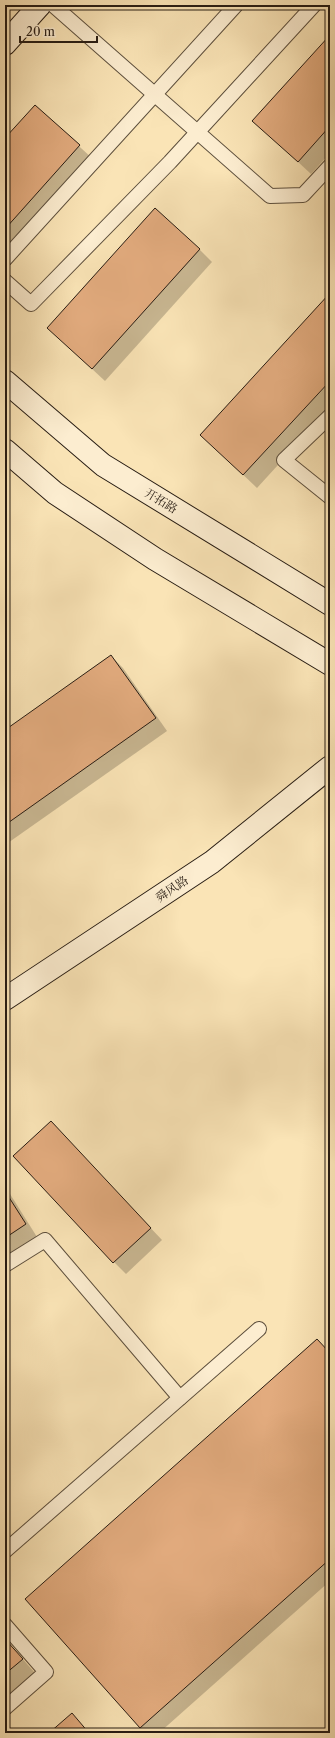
<svg xmlns="http://www.w3.org/2000/svg" width="335" height="1738" font-family="'Libre Caslon Text','Noto Serif SC',serif">
<style>
.shadow{fill:#0003}
.building{fill:#e2ab7e;stroke:#271c13}
.lines{fill:none;stroke-linecap:round;stroke-linejoin:round}
.lane-casing{stroke:#5c4e3c;stroke-width:16}
.secondary-casing{stroke:#271c13;stroke-width:24}
.lane{stroke:#fcedd0;stroke-width:14}
.secondary{stroke:#fcedd0;stroke-width:22}
.labels{text-anchor:middle;stroke-width:3;stroke-linejoin:round;paint-order:stroke}
.street-label{font-size:12px;fill:#271c13;stroke:#fcedd0}
</style>
<rect width="100%" height="100%" fill="#fae4b6"/>
<filter id="stains"><feTurbulence type="fractalNoise" baseFrequency=".005" numOctaves="4"/><feColorMatrix values="0 0 0 0 .2 0 0 0 0 .09 0 0 0 0 .02 0 0 0 .5 -.17"/></filter>
<radialGradient id="worn" r=".72"><stop offset=".6" stop-color="#630" stop-opacity="0"/><stop offset="1" stop-color="#630" stop-opacity=".3"/></radialGradient>
<g class="shadow">
<path d="M330,36v117l-19,21 -57,-53z"/>
<path d="M35,106l58,53 -88,97v-116z"/>
<path d="M199,249l13,13 -107,119 -57,-53z"/>
<path d="M330,294v114l-73,80 -56,-53z"/>
<path d="M111,656l12,12 44,63 -162,114v-114z"/>
<path d="M62,1134l100,106 -36,34 -12,-12z"/>
<path d="M5,1186l32,51 -32,20z"/>
<path d="M330,1353v228l-171,152h-13l-6,-6z"/>
<path d="M5,1639l30,34 -30,26z"/>
</g>
<g class="building">
<path d="M330,35v91l-32,36 -46,-41z"/>
<path d="M35,105l45,40 -75,84v-91z"/>
<path d="M155,208l45,41 -108,120 -45,-41z"/>
<path d="M330,293v88l-87,94 -43,-40z"/>
<path d="M111,655l45,63 -151,107v-95z"/>
<path d="M51,1121l100,107 -38,35 -100,-107z"/>
<path d="M5,1191l21,33 -21,14z"/>
<path d="M317,1339l13,14v206l-190,169 -115,-129z"/>
<path d="M5,1639l18,20 -18,15z"/>
<path d="M72,1713l17,20h-40z"/>
</g>
<g class="lines">
<defs>
<g id="lane">
<path d="M53,5l217,191 33,-1 27,-29"/>
<path d="M5,259l231,-254"/>
<path d="M5,281l26,23 139,-142 144,-157"/>
<path d="M330,416l-46,44 46,37"/>
<path d="M5,1265l40,-25 135,158"/>
<path d="M5,1551l254,-222"/>
<path d="M5,1625l41,47 -41,36"/>
</g>
<g id="secondary">
<path d="M5,44l35,-39"/>
<path d="M5,381l98,84 227,139"/>
<path d="M5,450l50,43 100,66 175,105"/>
<path d="M5,999l207,-137 118,-95"/>
</g>
</defs>
<use href="#lane" class="lane-casing"/>
<use href="#secondary" class="secondary-casing"/>
<use href="#lane" class="lane"/>
<use href="#secondary" class="secondary"/>
</g>
<g class="labels">
<g class="street-label">
<text transform="translate(161 501) rotate(31)" y="4">开拓路</text>
<text transform="translate(172 889) rotate(-34)" y="4">舜风路</text>
</g>
</g>
<rect width="335" height="1738" fill="none" stroke="#fae4b6" stroke-width="20"/>
<rect x="6" y="6" width="323" height="1726" fill="none" stroke="#271c13" stroke-width="2"/>
<rect x="10" y="10" width="315" height="1718" fill="none" stroke="#271c13"/>
<path d="M20 36v6h77v-6" fill="none" stroke="#271c13" stroke-width="2"/>
<text x="26" y="36" font-size="12" fill="#271c13" stroke="#fcedd0" stroke-width="3" paint-order="stroke">20 m</text>
<rect width="100%" height="100%" filter="url(#stains)"/>
<rect width="100%" height="100%" fill="url(#worn)"/>
</svg>
